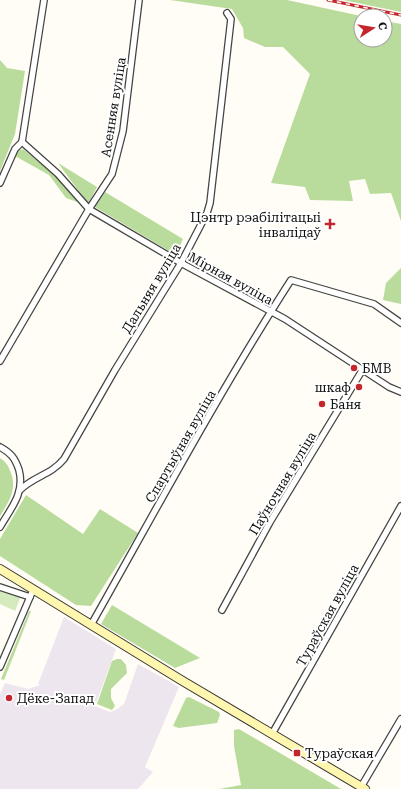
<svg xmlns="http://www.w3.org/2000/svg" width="401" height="789" font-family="'Roboto Serif',serif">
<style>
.industrial{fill:#eee6ef}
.green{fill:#d5ebbd}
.forest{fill:#b9dc9c}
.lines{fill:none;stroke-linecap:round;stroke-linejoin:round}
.minor-casing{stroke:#444;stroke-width:8}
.secondary-casing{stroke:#333;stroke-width:10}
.minor{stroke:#fff;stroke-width:5.5}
.secondary{stroke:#fff6b0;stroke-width:8}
.rail-casing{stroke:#c4262e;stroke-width:3}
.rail{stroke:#fff;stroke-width:1.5;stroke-dasharray:4.5;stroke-linecap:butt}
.poi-dot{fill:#c4262e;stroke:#fff;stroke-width:1.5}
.labels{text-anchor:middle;stroke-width:4;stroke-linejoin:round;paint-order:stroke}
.street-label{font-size:13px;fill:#111;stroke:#fff}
.poi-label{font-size:13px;fill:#111;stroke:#fff;text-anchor:start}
</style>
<rect width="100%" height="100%" fill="#fffdf5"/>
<path class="industrial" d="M64,617l52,32 -21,57 15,6 6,-2 8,-6 14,-40 41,23 -34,80 8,5 -15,17h-138v-95l5,-11 23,6 12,-4 -2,-1z"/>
<path class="green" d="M0,589l21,7 -6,15 -15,-7z"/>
<g class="forest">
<path d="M170,0h117l74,16v24h24v-19l16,3v197l-10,-28 -21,1 -5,-15 -16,2 4,20 -43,-1 -5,-13 -34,-4 39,-109 -27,-27h-18l-21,-9 -1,-10 -11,-19z"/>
<path d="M343,0h58v12z"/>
<path d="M0,60l7,8 18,3 -10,63 -15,37z"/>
<path d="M23,149l36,30 21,24 -14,-5 -17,-23 -34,-19 2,-5z"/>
<path d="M58,163l39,24 -9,17z"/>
<path d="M105,192l78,47 -7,16 -81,-48z"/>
<path d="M401,268v36l-18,-4 3,-17z"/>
<path d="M0,458c6,4 8,7 11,15 6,17 -2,28 -11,43z"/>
<path d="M26,495l57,39 17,-25 38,24 -47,73 -15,-1 -76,-49v-17z"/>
<path d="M112,605l88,53 -25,10 -74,-44z"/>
<path d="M29,611h2l-27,69 -3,-1z"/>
<path d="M117,659h4l5,6 1,8 -16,16v9l4,8 -3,4 -15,-6 15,-43z"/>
<path d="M189,697l30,15 1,3 -3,8 -38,5 -6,-2 13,-28z"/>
<path d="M239,729l102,60h-122l22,-4 -7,-39v-16z"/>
</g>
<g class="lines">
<defs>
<g id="minor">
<path d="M22,142l36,32 31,35 92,54 104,56 104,68 12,5"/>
<path d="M22,142l22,-142"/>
<path d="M0,183l15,-34 7,-7"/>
<path d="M0,361l89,-152 23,-35 11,-43 16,-131"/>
<path d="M0,447c11,6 15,11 19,23 6,23 -8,38 -19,57"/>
<path d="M20,490c14,-14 31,-15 44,-31l51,-89 66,-107 26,-50 3,-10 21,-184 -4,-6"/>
<path d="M0,587l30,10"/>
<path d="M222,610l48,-88 93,-153"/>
<path d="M91,625c65,-115 128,-233 200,-345l83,24 27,19"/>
<path d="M0,667l33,-77"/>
<path d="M272,734l129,-228"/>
<path d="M361,787l40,-68"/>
</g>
<path id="secondary" d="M0,569l181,111 184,109"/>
</defs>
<use href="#minor" class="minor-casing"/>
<use href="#secondary" class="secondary-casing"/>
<use href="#minor" class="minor"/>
<use href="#secondary" class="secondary"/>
<defs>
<path id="rail" d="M328,0l73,15"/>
</defs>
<use href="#rail" class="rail-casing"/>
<use href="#rail" class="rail"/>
</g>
<g class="poi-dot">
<path d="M328 218h4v4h4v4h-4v4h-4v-4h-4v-4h4z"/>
<circle cx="354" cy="368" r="4"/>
<circle cx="359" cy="387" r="4"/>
<circle cx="322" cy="404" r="4"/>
<circle cx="9" cy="698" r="4"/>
<rect x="293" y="749" width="8" height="8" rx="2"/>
</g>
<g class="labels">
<g class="street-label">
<text transform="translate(113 107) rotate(-81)" y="5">Асенняя вуліца</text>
<text transform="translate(231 278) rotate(29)" y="5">Мірная вуліца</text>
<text transform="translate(151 288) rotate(-59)" y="5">Дальняя вуліца</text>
<text transform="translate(180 446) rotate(-60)" y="5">Спартыўная вуліца</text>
<text transform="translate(282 483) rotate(-59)" y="5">Паўночная вуліца</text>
<text transform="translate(327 615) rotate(-61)" y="5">Тураўская вуліца</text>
</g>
<g class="poi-label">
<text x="321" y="222" text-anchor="end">Цэнтр рэабілітацыі<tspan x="321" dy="15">інвалідаў</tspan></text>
<text x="362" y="373">БМВ</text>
<text x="351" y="392" text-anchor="end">шкаф</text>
<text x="330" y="409">Баня</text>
<text x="17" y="703">Дёке-Запад</text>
<text x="305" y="758">Тураўская</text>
</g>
</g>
<g transform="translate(373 28) rotate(78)"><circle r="19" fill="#ffffff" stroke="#a0a0a0"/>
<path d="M0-3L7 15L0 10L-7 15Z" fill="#c4262e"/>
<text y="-6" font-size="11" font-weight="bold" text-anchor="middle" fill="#111111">С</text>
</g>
</svg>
